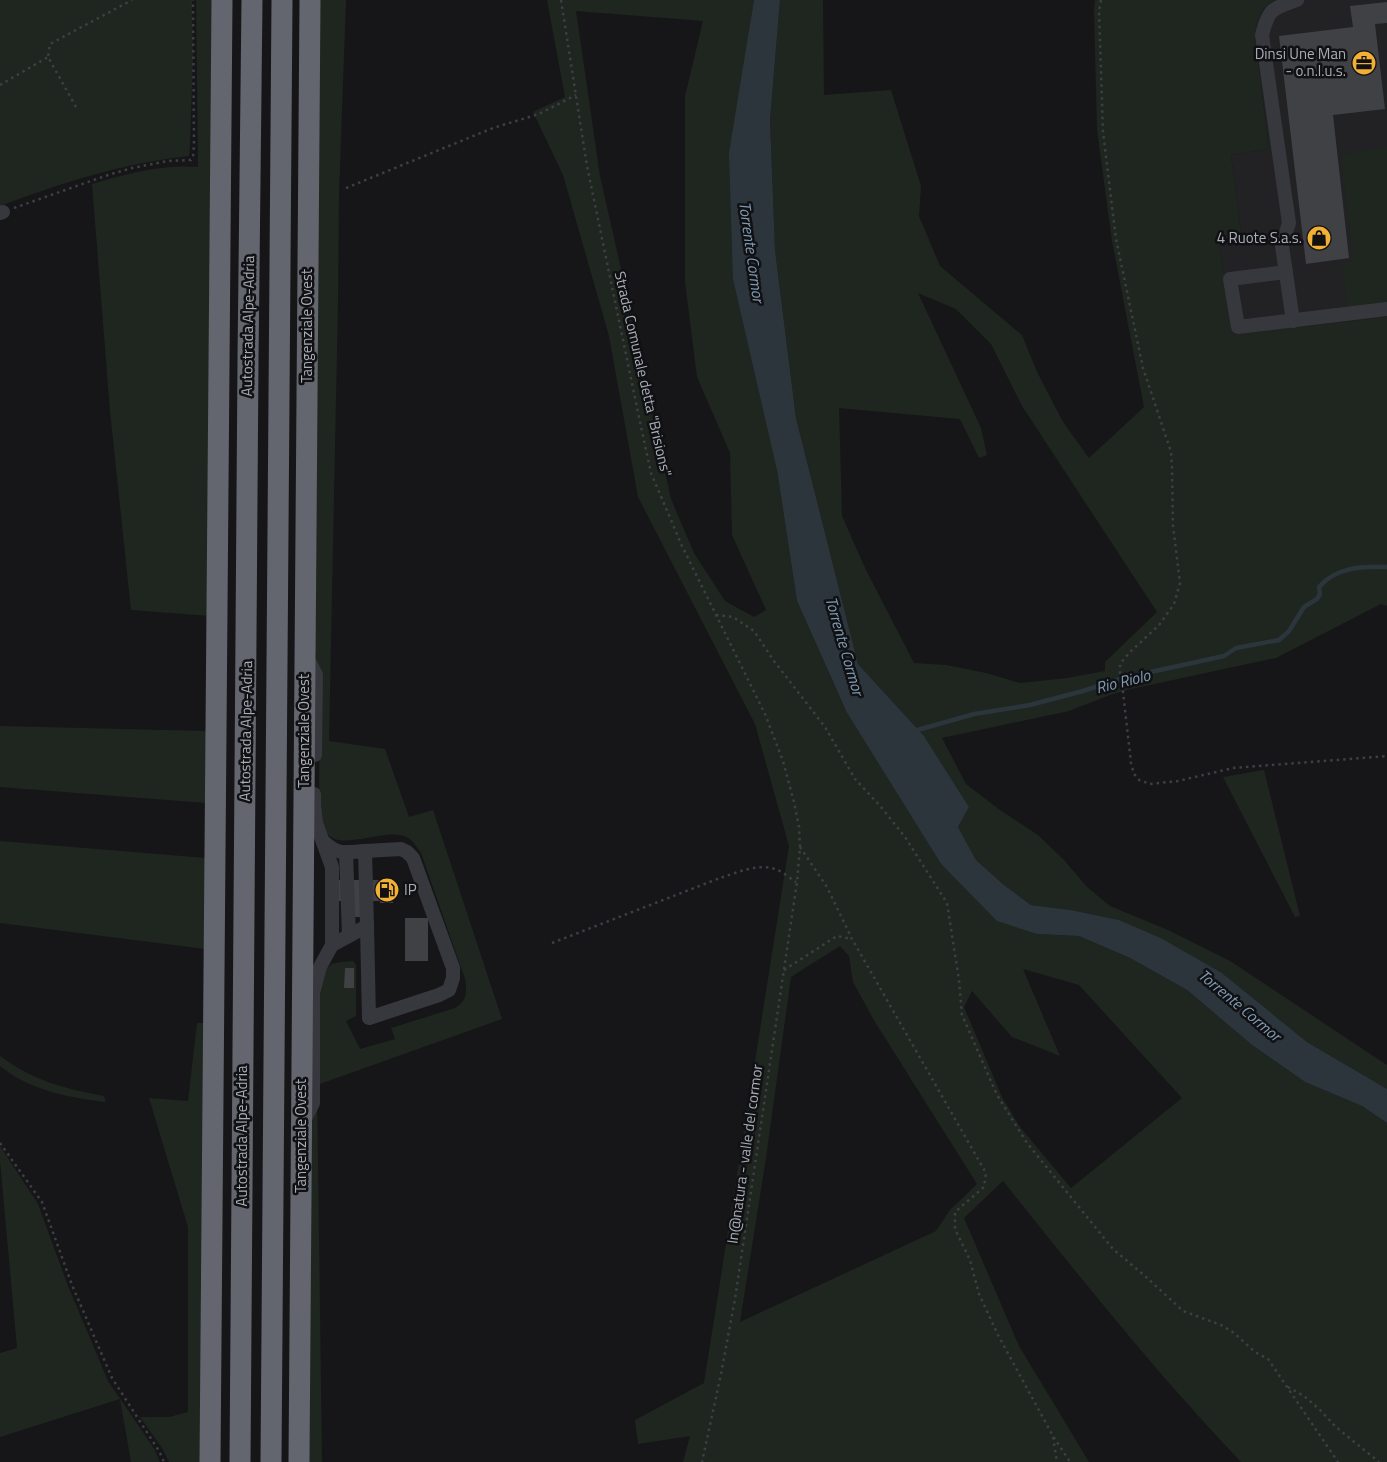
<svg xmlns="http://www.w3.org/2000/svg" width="1387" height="1462" font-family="'Titillium Web',sans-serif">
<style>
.built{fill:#222225}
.green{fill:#1e261f;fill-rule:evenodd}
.water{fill:#2c353c}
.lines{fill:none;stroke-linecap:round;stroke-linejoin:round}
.stream{stroke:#2c353c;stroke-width:4.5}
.building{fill:#404145}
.path{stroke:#3d3f44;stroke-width:2.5;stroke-dasharray:2.5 4;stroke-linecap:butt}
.minor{stroke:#37383d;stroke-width:14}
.highway{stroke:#63666e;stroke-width:21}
.labels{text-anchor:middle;stroke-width:5;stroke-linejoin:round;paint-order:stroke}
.poi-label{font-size:15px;fill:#a8adb8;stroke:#111113;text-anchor:end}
.street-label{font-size:15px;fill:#a8adb8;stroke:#111113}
.water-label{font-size:16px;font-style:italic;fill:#7f9bb3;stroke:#111113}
</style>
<rect width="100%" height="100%" fill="#161618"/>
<path class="built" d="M1276,0h111v317l-153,19 -15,-92 23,-3 -11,-86 38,-6 -14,-113 2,-18 10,-13z"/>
<g class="green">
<path d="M0,0h192l1,55 -3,91 -1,10c-65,7 -128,27 -189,50z"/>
<path d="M196,0h18l-4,616 -79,-6 -21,-199 -18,-227c34,-10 69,-20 106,-17z"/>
<path d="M319,0h27l-7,195 -1,106 -9,440 56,8 24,68 24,-7 69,209 -185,66 5,377h-15l2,-324 8,-38 1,-104 7,-26 7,-6 8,-2 13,-1 3,4v51l-10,5 14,28 35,-10 -4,-11 64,-20c12,-7 12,-15 10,-29l-44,-126c-4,-5 -7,-11 -13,-15 -21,-13 -69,16 -82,-6 -6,-8 -6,-20 -7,-30l1,-125 -6,-29z"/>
<path d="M547,0h207l-5,33 28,437 20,131 47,106 97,157 56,56 40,14 42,2 51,22 57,32 65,55 53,37 57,24 25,17v339h-146c-85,-89 -161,-185 -238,-281l-39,37 55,128 70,116h-406l7,-26 -52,8 -3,-24 69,-37 85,-537 -34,-122 -117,-227 -29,-161 -46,-161 -30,-63 32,-15zM576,11l127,10 -18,75v186l12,95 33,76 2,82 34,75 -12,7 -29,-16 -31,-48 -23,-54 -42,-195 -29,-128zM840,946l9,10 4,26 22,40 102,162 -27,26 -14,21 -196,91 26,-164 25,-181zM1023,969l56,16 103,113 -111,90 -51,-61 -18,-30 -38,-90 8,-16 40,46 48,19z"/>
<path d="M780,0h43l1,95 67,-5 30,96 -2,30 21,50 82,69 15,37 26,50 26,36 55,-51 -32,-166 -15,-111 -3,-120 1,-10h181c-17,9 -19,18 -21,36l14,113 -38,6 11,86 -23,3 15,91 153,-18v289l-6,-2 -105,54 -145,31 -21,6 -41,16 -127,27 24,46 34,26 38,25 26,25 23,27 23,19 58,24 62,31 157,104v24l-80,-47 -85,-69 -61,-35 -42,-18 -48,-10 -40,-5 -27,-20 -28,-25 -18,-33 11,-20 -45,-71 -66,-72 -62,-246 -21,-168 -5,-130zM918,293l38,16 35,35 31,62 135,206 -52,50v9l-38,7 -47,5 -34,-10 -40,-8 -32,-2 -48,-93 -24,-54 -3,-108 121,11 19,39 8,-3 -6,-27z"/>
<path d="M1387,146v156l-40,5 -5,-45 11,-1 -12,-106z"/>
<path d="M0,726l207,5 -1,72 -206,-16z"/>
<path d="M1264,770l36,146 -5,1 -72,-140z"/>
<path d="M0,841l206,17 -1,91 -205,-26z"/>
<path d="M197,1023h7l-2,439h-33l-7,-14 -22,-31h29l19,-5v-185l-39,-129 39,3z"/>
<path d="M0,1056c34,25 63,32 104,40l2,6c-36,-4 -77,-12 -106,-36z"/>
<path d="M0,1146l38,58 30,82 40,95 47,69 5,12h-29l-11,-63 -120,38v-84l17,-5 -17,-187z"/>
</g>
<path class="water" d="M754,0h26l-10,120 5,130 21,168 62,246 66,72 45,71 -11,20 18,33 28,25 27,20 40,5 48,10 42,18 61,35 85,69 80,47v34l-25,-17 -57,-24 -53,-37 -65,-55 -57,-32 -51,-22 -42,-2 -40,-13 -56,-57 -95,-153 -49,-110 -20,-131 -44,-191 -4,-126z"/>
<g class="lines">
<path class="stream" d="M914,731l60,-17 56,-9 53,-14 40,-13 101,-22 12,-8 43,-8 10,-9 15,-24 13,-8 3,-5 -1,-7c17,-20 44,-21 68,-20"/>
</g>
<g class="building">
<path d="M1387,2v21l-12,1 10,85 -52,6 16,143 -43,6 -27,-228 74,-9 -3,-21z"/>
<path d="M327,880h66v23h-13v-2h-18v16h-17l-1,-16h-17z"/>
<rect x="405" y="918" width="23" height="43"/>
<path d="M345,968h9v20h-10z"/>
</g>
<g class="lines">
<g class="path">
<path d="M561,0l26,166 53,256 11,51 31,73 83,168 18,47 11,41 5,25 1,20 -3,35 -62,417 -14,75 -19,88"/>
<path d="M1101,0l-2,11 4,121 13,107 27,129 28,84 1,16 1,58 7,57 -6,21 -15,21 -30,28 -9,11v9l3,19 8,71 3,11 5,6 11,4 28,-3 55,-13 154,-12"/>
<path d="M0,85l48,-28"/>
<path d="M76,107l-28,-50 2,-13 82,-44"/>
<path d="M346,188l147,-60 46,-14 37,-19"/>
<path d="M14,208l94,-33 24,-7 36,-7 23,-1 2,-3 1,-12 -1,-145"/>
<path d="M716,615l17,2 21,14 20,30 51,66 30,52 26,28 24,30 42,66 12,77 3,35 35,80 30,48 86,106 32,27 38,35 38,14 13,8 21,19 13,7 70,103"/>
<path d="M800,847l27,40 25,52 134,234 -2,14 -29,25v17l15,31 9,34 19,41 55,101 17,26"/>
<path d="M552,943l168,-65c16,-5 38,-15 55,-9 7,2 15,9 21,13"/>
<path d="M784,970l53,-34 15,3"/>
<path d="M0,1143l42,59 30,83 40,93 47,73 5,11"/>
<path d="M1288,1387l16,9 16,14 16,17 43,35"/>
<path d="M1053,1437l4,25"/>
</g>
<g class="minor">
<path d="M0,213l3,-1"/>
<path d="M1286,272l-56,7 8,48 149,-18"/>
<path d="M1293,321l-11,-75 7,-23 -27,-188c7,-27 10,-26 35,-35"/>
<path d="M308,659l8,16 -1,80"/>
<path d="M323,841c16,15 22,11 42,10l2,75 -35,19"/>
<path d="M365,851l36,-2 6,3 6,6 40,110v10l-4,12 -10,5 -70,23 -2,-92"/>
<path d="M346,852l3,84"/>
<path d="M305,1119l8,-16v-110l7,-26 12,-22v-78l-16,-44 -2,-18v-11"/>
</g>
<g class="highway">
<path d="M210,1462l12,-1462"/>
<path d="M240,1462l8,-1102 4,-360"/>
<path d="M271,1462l11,-1462"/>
<path d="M299,1462l11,-1462"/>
</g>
</g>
<defs>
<symbol id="office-disc" viewBox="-11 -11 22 22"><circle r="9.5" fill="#f2b134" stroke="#111113"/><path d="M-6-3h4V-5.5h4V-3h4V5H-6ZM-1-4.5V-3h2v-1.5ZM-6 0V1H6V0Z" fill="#111"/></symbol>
<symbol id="shop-disc" viewBox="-11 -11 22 22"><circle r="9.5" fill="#f2b134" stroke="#111113"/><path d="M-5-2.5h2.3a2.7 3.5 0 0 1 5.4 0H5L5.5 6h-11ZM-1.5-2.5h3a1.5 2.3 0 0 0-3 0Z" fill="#111"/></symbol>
<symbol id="fuel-disc" viewBox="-11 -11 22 22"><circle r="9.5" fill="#f2b134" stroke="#111113"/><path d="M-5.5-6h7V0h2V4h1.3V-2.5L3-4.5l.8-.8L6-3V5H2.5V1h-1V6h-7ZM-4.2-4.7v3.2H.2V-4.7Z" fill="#111"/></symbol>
</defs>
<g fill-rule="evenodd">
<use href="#office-disc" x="1350" y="49" width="28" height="28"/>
<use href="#shop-disc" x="1305" y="224" width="28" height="28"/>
<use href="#fuel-disc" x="373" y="876" width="28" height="28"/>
</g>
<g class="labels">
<g class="poi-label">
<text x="1346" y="59">Dinsi Une Man<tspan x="1346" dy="17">- o.n.l.u.s.</tspan></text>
<text x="1302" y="243">4 Ruote S.a.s.</text>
<text x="404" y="895" text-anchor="start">IP</text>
</g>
<g class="street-label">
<text transform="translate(248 326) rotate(-89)" y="5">Autostrada Alpe-Adria</text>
<text transform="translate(307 326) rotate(-90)" y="5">Tangenziale Ovest</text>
<text transform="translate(643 374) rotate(77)" y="5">Strada Comunale detta "Brisions"</text>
<text transform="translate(246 731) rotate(-89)" y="5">Autostrada Alpe-Adria</text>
<text transform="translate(304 731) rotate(-90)" y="5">Tangenziale Ovest</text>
<text transform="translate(242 1136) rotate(-90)" y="5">Autostrada Alpe-Adria</text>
<text transform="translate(301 1136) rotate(-90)" y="5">Tangenziale Ovest</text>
<text transform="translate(745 1154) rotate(-82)" y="5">In@natura - valle del cormor</text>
</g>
<g class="water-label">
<text transform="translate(752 252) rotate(82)" y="6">Torrente Cormor</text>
<text transform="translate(845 646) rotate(74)" y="6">Torrente Cormor</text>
<text transform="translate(1123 681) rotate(-14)" y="6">Rio Riolo</text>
<text transform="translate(1240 1005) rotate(40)" y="6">Torrente Cormor</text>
</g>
</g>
</svg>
